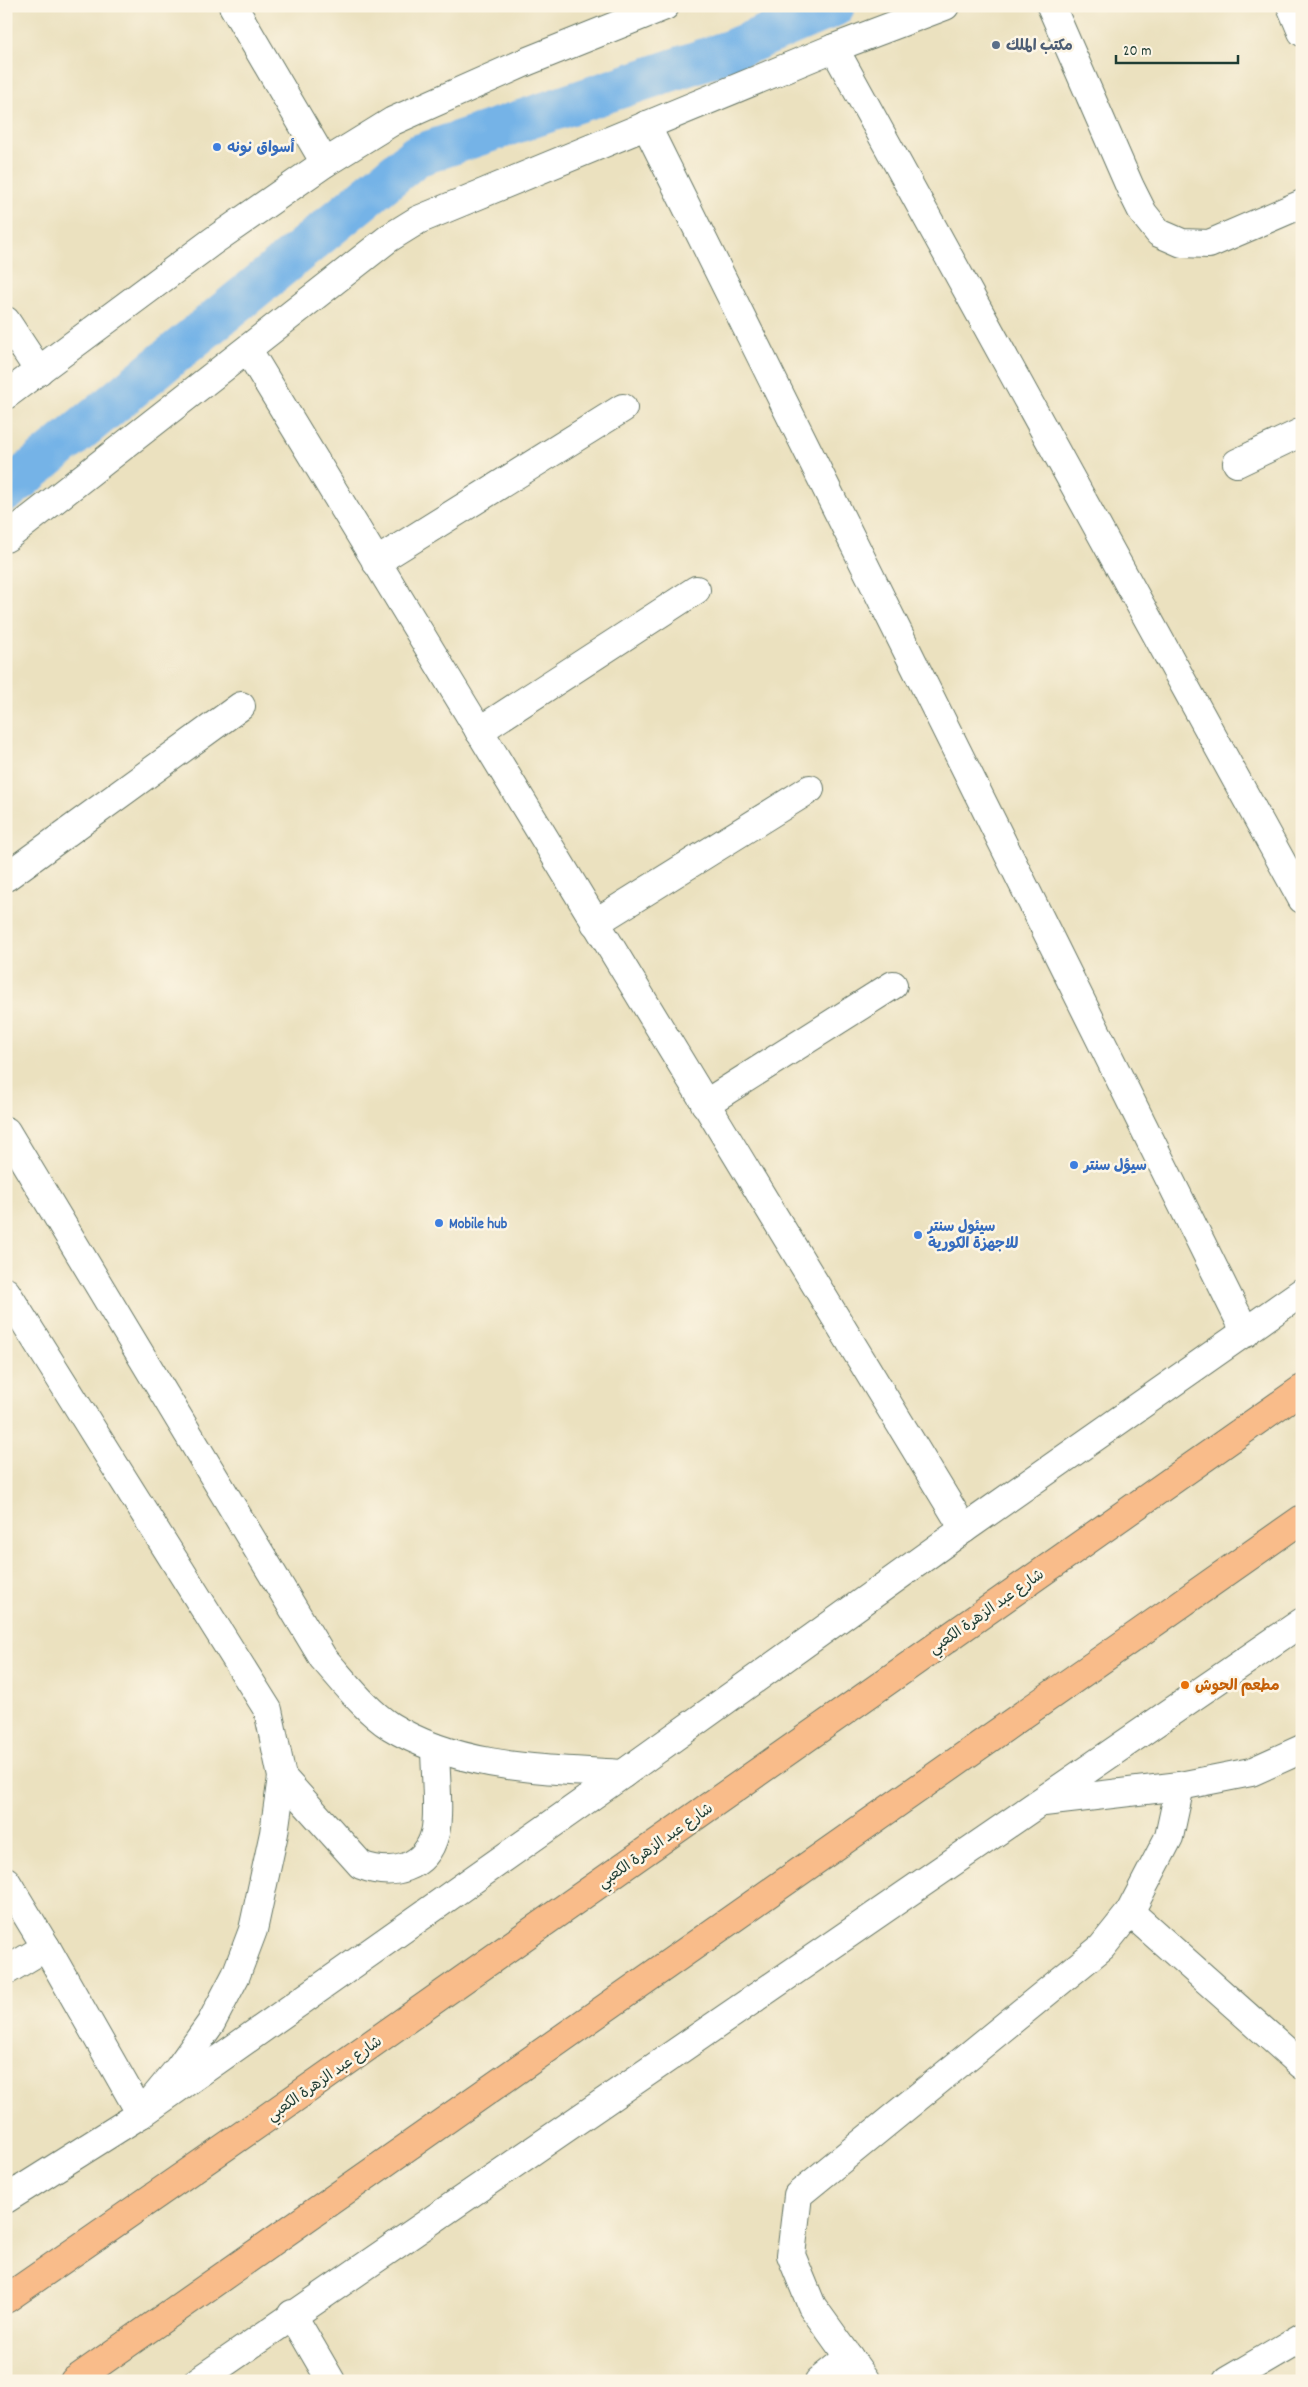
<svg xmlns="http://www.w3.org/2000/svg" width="1308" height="2387" font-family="Dekko,'Playpen Sans Arabic',sans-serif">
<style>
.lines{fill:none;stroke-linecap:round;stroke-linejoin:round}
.canal{stroke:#74b3e7;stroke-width:42}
.minor-casing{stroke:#667665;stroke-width:30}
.major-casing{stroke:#667665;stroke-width:30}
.minor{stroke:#fff;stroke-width:28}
.major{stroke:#f9bc8a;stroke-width:28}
.service-dot{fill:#5c6f8a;stroke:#fcf5e5;stroke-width:2}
.shop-dot{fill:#3f7fe0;stroke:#fcf5e5;stroke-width:2}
.food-dot{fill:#e8710a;stroke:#fcf5e5;stroke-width:2}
.labels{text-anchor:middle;stroke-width:5;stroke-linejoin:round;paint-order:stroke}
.service-label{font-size:15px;font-weight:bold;fill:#4e5e75;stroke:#fcf5e5;text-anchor:start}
.shop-label{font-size:15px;font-weight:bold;fill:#366cbe;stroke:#fcf5e5;text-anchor:start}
.street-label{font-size:15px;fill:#1f3d34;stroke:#fcf5e5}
.food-label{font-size:15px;font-weight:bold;fill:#c56008;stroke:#fcf5e5;text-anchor:start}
</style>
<rect width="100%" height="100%" fill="#fcf5e5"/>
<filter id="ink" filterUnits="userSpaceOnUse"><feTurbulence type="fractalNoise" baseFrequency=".02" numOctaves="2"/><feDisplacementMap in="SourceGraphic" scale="10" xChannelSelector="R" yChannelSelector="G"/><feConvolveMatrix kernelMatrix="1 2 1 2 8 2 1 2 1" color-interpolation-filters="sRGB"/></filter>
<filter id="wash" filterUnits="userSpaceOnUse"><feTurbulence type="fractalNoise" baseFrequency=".0096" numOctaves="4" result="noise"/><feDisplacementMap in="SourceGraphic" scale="20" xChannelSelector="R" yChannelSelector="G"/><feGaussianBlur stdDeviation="1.12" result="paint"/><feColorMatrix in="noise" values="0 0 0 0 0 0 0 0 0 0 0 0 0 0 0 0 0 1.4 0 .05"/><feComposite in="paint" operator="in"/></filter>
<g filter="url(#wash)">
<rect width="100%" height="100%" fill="#ebe1bf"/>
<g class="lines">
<path class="canal" d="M6,491l410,-335 313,-105 105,-45"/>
</g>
</g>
<g filter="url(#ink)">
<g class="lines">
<defs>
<g id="minor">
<path d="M233,6l92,157"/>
<path d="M1051,6l79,181 13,26 16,20 23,10 27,1 93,-40"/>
<path d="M1291,6l11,26"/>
<path d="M834,48l468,851"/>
<path d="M646,125l600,1208"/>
<path d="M6,321l33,50"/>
<path d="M248,350l716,1179"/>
<path d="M6,395l207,-154 112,-78 68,-42 135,-60 137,-55"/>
<path d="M1237,463l65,-31"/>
<path d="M6,538l383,-300 29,-18 416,-172 111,-42"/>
<path d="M376,562l247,-154"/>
<path d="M479,731l217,-141"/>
<path d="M6,877l235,-171"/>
<path d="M595,923l215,-134"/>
<path d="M705,1104l188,-119"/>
<path d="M6,1131l317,527c19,21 43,53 67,68 70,43 154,43 233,48"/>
<path d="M6,1292l262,418 14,67 -8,56 -21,97 -17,45 -25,48 -32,45 -38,46 -95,-167 -40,24"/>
<path d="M282,1777l79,88c31,12 65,4 74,-32 5,-19 0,-63 0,-85"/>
<path d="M1044,1802l136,-16 71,-14 51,-23"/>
<path d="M6,1881l40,66"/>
<path d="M1130,1912l172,153"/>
<path d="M6,2199l135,-85 482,-340 341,-245 338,-237"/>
<path d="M292,2314l39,67"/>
<path d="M198,2381l1104,-759"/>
<path d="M819,2381l30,-24"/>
<path d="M866,2381l-54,-75 -21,-51 7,-60 304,-248 28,-35 39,-75 11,-51"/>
<path d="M1227,2381l75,-44"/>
</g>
<g id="major">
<path d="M6,2299l252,-175 1044,-735"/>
<path d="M74,2381l1228,-862"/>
</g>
</defs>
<use href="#minor" class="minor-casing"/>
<use href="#major" class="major-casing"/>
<use href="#minor" class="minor"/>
<use href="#major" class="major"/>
</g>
</g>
<circle class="service-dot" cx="996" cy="45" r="5"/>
<g class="shop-dot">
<circle cx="217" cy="147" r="5"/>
<circle cx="1074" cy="1165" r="5"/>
<circle cx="439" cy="1223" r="5"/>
<circle cx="918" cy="1235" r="5"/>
</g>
<circle class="food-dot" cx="1185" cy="1685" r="5"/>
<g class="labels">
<g class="service-label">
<text x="1006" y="50">مكتب الملك</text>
</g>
<g class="shop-label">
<text x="227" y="152">أسواق نونه</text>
<text x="1084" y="1170">سيؤل سنتر</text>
<text x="449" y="1228">Mobile hub</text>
<text x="928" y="1231">سيئول سنتر<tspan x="928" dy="17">للاجهزة الكورية</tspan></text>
</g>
<g class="street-label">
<text transform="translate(986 1611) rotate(-35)" y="5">شارع عبد الزهرة الكعبي</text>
<text transform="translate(655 1845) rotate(-35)" y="5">شارع عبد الزهرة الكعبي</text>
<text transform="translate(324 2078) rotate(-35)" y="5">شارع عبد الزهرة الكعبي</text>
</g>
<g class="food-label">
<text x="1195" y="1690">مطعم الحوش</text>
</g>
</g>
<rect width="1308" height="2387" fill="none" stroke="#fcf5e5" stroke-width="25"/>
<path d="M1116 55v8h122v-8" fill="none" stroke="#1f3d34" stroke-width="2.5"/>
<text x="1123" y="55" font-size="15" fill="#1f3d34" stroke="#fcf5e5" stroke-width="4" paint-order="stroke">20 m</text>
</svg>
